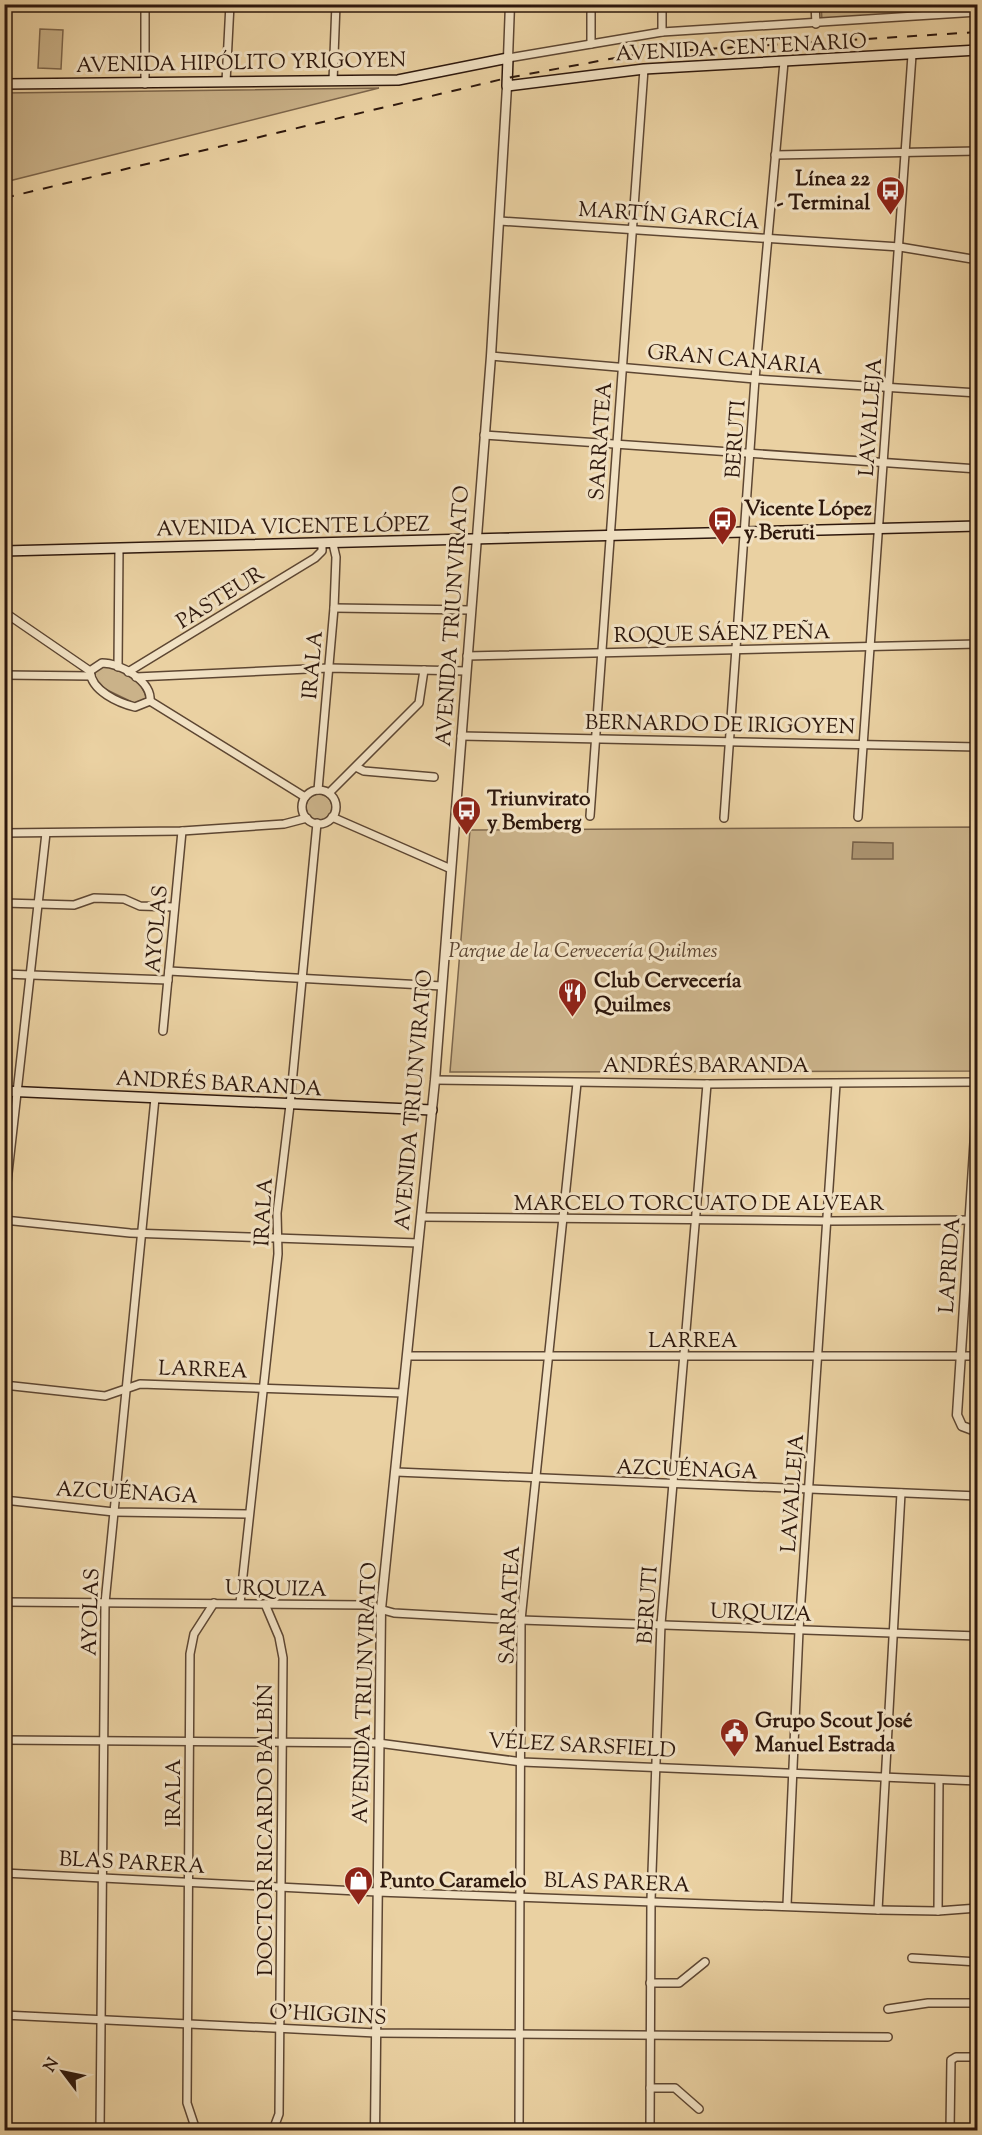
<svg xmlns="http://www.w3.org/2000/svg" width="982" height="2135" font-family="'Sorts Mill Goudy',serif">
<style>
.green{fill:#cab289;stroke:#7c654b;stroke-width:1.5}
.water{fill:#aa926f;stroke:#786148;stroke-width:1.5}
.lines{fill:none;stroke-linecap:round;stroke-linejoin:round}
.minor-casing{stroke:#5d4632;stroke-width:10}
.tertiary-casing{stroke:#5d4632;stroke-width:11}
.secondary-casing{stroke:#2e180d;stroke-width:12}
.minor{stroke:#f1e1c3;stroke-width:7}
.tertiary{stroke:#f1e1c3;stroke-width:8}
.secondary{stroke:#f1e1c3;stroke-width:9}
.rail{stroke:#2e180d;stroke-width:2;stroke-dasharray:10 10;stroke-linecap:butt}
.labels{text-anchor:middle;stroke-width:6;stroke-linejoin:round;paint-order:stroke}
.street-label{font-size:21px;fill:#2e180d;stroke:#f1e1c3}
.poi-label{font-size:21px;font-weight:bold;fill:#2e180d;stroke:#f1e1c3;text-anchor:start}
.park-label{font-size:21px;font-style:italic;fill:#5d4632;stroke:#f1e1c3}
</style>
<rect width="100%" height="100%" fill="#ead1a2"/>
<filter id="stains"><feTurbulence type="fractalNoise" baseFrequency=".00333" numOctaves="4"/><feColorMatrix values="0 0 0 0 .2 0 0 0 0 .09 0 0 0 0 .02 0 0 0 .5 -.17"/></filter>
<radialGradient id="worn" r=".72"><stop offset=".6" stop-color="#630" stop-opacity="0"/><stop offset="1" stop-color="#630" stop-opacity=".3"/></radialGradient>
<g class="green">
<path d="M977,4l1,7 -156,9 -1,-15z"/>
<path d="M40,29l23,1 -2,39 -23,-1z"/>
<path d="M379,88l-374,94v-89z"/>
<path d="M101,667c21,-2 42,14 46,33l-11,4 -31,-15 -11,-12 2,-7z"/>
<circle cx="319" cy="807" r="13"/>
<path d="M977,827l1,150 -4,94 -524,1 20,-242z"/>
</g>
<path class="water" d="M853,842l40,1v16h-41z"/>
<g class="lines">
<defs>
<g id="minor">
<path d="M145,4v80"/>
<path d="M815,4l1,20"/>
<path d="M662,32v-28"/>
<path d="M591,44v-40"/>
<path d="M508,58l154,-26 316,-20"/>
<path d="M333,81l3,-77"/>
<path d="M226,82l4,-78"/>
<path d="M775,155l203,-4"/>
<path d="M500,221l400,26 78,13"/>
<path d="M491,356l264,23 223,14"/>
<path d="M484,435l494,34"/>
<path d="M334,608l136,2"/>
<path d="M4,612l86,59"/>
<path d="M467,656l511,-12"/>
<path d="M102,663c18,0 50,18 48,38l-15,6c-16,-4 -44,-16 -45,-36z"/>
<path d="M118,667l1,-119"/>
<path d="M128,672l187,-114 7,-7v-7"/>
<path d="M4,675l87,1"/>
<path d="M136,677l193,-9 137,3"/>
<path d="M150,701l155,96"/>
<path d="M461,736l517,11"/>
<path d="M356,767l8,4 70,6"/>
<path d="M318,790l16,-182 2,-51 -3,-13"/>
<circle cx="319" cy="807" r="17"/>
<path d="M329,793l90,-90 5,-33"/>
<path d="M590,816l54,-747"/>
<path d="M332,817l119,52"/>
<path d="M858,817l54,-762"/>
<path d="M724,818l31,-439 29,-317"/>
<path d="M4,833l178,-2 102,-7 23,-6"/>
<path d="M4,903l70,2 20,-7 30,1 16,7 34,1"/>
<path d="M169,971l273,15"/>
<path d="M4,974l164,6"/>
<path d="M163,1031l19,-200"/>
<path d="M435,1080l272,4 271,-2"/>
<path d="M4,1209l42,-376"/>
<path d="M421,1217l407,4 150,-1"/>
<path d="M4,1220l126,13 288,10"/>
<path d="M407,1356h571"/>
<path d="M4,1385l101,11 35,-12 263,9"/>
<path d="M396,1472l582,24"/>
<path d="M4,1500l110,12 134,2"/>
<path d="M4,1602l361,3 29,8 127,7 457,16"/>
<path d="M240,1603l38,-349 -1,-41 13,-108 27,-282"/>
<path d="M265,1604l14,33 4,21 -4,456 -6,16"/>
<path d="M4,1740l374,3 144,19 456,19"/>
<path d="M976,1781l2,48"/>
<path d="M4,1873l373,19 501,18 60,1 40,-3"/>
<path d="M787,1905l12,-275 37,-546"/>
<path d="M878,1910l23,-417"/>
<path d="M938,1911l1,-131"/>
<path d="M912,1958l66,4"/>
<path d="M650,1983h29l26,-21"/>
<path d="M888,2009l40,-6h50"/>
<path d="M4,2015l372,18 512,4"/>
<path d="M650,2088h25l24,21"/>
<path d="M100,2130l5,-527 50,-505"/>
<path d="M196,2130l-9,-27 3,-449 4,-20 20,-31"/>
<path d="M519,2130l2,-510 56,-537"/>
<path d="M650,2130l1,-230 10,-276 46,-540"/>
<path d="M950,2130l1,-70 5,-3h22"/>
</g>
<g id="tertiary">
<path d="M508,58l2,-54"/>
<path d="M978,1088l-21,327 5,11 16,6"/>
<path d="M375,2130l6,-521 54,-529 56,-724 16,-270"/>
</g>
<g id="secondary">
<path d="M4,84l394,-4 110,-22 -1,28 137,-17 334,-19"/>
<path d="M4,551l974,-25"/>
<path d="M4,1091l428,19"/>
</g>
</defs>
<use href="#minor" class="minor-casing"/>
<use href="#tertiary" class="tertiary-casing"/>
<use href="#secondary" class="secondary-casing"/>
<use href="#minor" class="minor"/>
<use href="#tertiary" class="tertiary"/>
<use href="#secondary" class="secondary"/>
<path class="rail" d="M4,198l503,-120 135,-25 336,-21"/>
</g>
<defs>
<symbol id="bus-pin" viewBox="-11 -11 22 30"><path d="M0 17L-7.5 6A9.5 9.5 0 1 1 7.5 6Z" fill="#8f2418" stroke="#f1e1c3"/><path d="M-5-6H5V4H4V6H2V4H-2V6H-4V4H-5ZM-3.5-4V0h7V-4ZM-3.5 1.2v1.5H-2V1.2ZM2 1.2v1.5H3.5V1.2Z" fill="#fff"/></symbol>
<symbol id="restaurant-pin" viewBox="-11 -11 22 30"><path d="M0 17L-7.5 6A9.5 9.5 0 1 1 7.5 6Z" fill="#8f2418" stroke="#f1e1c3"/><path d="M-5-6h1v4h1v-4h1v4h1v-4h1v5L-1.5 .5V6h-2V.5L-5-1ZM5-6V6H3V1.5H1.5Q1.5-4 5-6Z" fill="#fff"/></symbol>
<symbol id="civic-pin" viewBox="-11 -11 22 30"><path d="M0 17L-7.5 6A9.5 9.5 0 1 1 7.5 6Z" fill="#8f2418" stroke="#f1e1c3"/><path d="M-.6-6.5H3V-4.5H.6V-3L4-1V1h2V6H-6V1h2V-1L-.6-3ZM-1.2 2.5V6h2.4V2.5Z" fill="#fff"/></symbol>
<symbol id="shop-pin" viewBox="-11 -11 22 30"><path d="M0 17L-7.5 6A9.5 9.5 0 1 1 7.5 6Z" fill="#8f2418" stroke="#f1e1c3"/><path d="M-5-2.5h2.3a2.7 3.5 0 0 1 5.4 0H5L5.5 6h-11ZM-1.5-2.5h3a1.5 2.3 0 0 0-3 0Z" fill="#fff"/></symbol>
</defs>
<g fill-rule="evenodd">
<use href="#bus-pin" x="874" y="174" width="33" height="45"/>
<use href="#bus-pin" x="706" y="504" width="33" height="45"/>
<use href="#bus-pin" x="450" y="794" width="33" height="45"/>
<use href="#restaurant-pin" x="556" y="976" width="33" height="45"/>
<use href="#civic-pin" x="718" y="1716" width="33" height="45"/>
<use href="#shop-pin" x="342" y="1864" width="33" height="45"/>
</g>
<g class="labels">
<g class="street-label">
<text transform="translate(741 47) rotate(-3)" y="7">AVENIDA CENTENARIO</text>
<text transform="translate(241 62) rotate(-1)" y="7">AVENIDA HIPÓLITO YRIGOYEN</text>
<text transform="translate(669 215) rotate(4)" y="7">MARTÍN GARCÍA</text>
<text transform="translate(735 359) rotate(5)" y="7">GRAN CANARIA</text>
<text transform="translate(870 417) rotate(-86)" y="7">LAVALLEJA</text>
<text transform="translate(735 439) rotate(-86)" y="7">BERUTI</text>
<text transform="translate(600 441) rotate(-86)" y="7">SARRATEA</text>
<text transform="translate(293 526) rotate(-1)" y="7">AVENIDA VICENTE LÓPEZ</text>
<text transform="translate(220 597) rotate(-32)" y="7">PASTEUR</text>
<text transform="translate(452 616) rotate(-86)" y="7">AVENIDA TRIUNVIRATO</text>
<text transform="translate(722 633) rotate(-1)" y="7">ROQUE SÁENZ PEÑA</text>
<text transform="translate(312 665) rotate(-85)" y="7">IRALA</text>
<text transform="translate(720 724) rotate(1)" y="7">BERNARDO DE IRIGOYEN</text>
<text transform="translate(156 929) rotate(-85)" y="7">AYOLAS</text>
<text x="706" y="1072">ANDRÉS BARANDA</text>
<text transform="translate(219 1083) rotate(3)" y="7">ANDRÉS BARANDA</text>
<text transform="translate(413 1100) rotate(-85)" y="7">AVENIDA TRIUNVIRATO</text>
<text x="699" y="1210">MARCELO TORCUATO DE ALVEAR</text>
<text transform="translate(263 1212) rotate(-87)" y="7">IRALA</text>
<text transform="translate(949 1265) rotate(-86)" y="7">LAPRIDA</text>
<text x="693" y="1347">LARREA</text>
<text transform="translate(203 1369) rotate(2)" y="7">LARREA</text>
<text transform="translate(687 1469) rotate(2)" y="7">AZCUÉNAGA</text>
<text transform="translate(127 1492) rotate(3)" y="7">AZCUÉNAGA</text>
<text transform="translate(792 1493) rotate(-86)" y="7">LAVALLEJA</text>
<text transform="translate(276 1588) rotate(1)" y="7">URQUIZA</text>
<text transform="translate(509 1605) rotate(-87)" y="7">SARRATEA</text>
<text transform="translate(647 1605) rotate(-86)" y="7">BERUTI</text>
<text transform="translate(90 1612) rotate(-88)" y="7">AYOLAS</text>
<text transform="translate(761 1612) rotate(2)" y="7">URQUIZA</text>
<text transform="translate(364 1693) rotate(-88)" y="7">AVENIDA TRIUNVIRATO</text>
<text transform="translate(582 1745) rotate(3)" y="7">VÉLEZ SARSFIELD</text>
<text transform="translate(173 1793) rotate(-90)" y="7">IRALA</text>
<text transform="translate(265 1830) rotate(-90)" y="7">DOCTOR RICARDO BALBÍN</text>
<text transform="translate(132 1862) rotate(3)" y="7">BLAS PARERA</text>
<text transform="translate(617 1882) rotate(2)" y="7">BLAS PARERA</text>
<text transform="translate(328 2014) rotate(3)" y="7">O'HIGGINS</text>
</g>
<g class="poi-label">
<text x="870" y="185" text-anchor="end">Línea 22<tspan x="870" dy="24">- Terminal</tspan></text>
<text x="744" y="515">Vicente López<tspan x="744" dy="24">y Beruti</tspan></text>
<text x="487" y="805">Triunvirato<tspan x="487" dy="24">y Bemberg</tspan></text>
<text x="594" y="987">Club Cervecería<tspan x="594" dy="24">Quilmes</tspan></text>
<text x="755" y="1727">Grupo Scout José<tspan x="755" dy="24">Manuel Estrada</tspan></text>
<text x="380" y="1887">Punto Caramelo</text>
</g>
<g class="park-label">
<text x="583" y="957">Parque de la Cervecería Quilmes</text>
</g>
</g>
<rect width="982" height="2135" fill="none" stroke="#ead1a2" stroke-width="24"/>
<rect x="6" y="6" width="970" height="2123" fill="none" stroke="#2e180d" stroke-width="3"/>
<rect x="12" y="12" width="958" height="2111" fill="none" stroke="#2e180d" stroke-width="1.5"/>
<g transform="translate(63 2072) rotate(302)" stroke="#f1e1c3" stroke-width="4.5" paint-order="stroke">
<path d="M0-4.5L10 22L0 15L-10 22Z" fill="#2e180d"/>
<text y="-9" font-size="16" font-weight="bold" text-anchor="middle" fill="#2e180d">N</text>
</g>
<rect width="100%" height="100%" filter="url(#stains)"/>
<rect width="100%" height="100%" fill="url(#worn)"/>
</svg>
